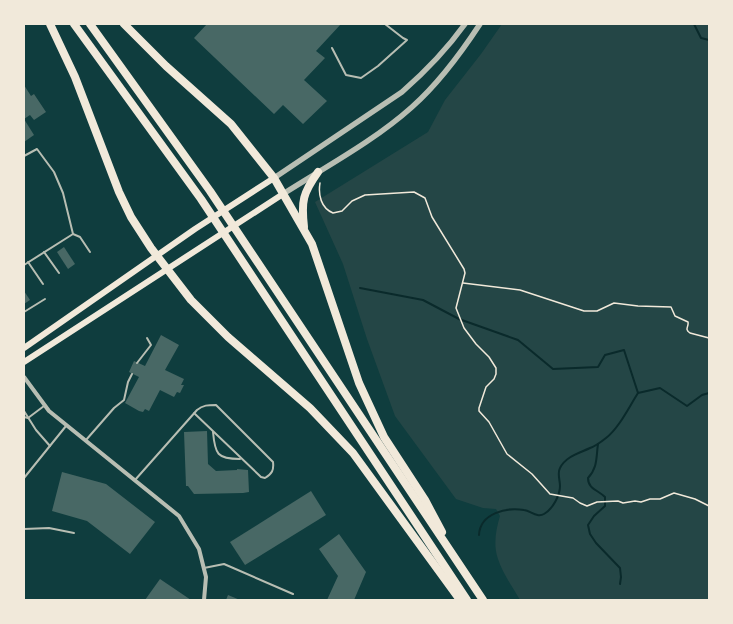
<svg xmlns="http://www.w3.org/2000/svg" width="733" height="624" font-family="'Times New Roman',serif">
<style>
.green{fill:#244646}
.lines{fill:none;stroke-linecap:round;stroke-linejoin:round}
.stream{stroke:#0a2a2b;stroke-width:2}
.building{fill:#486865}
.path{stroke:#f1e9da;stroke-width:1.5}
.service{stroke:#b8beb3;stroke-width:2}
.minor{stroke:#b8beb3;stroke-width:4}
.tertiary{stroke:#b8beb3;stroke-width:5.5}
.secondary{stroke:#f1e9da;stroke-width:6}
.motorway{stroke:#f1e9da;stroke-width:8}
</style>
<rect width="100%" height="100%" fill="#0f3d3e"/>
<path class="green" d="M502,24h207v576h-189c-7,-12 -18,-28 -22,-41 -5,-14 -2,-30 2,-43l-4,-7 -13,-1 -27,-9 -61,-83 -28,-77 -24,-75 -28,-62 113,-70 17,-32 36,-46z"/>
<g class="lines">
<g class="stream">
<path d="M694,24l7,14 8,2"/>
<path d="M360,288l63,12 36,19 59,21 35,29 45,-2 7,-12 19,-5 14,43 22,-5 27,18 15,-11 7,-2"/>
<path d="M598,444c-2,13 0,23 -10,34 0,11 10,12 17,19v9l-11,10 -6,9 2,9 6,9 24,25 1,9 -1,7"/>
<path d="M479,535c1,-22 28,-28 45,-25 7,1 13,8 20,4 9,-5 16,-19 16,-28 0,-6 -3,-13 0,-18 6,-12 20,-15 30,-20 6,-2 11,-6 16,-10 13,-10 23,-31 32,-45"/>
</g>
</g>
<g class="building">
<path d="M207,24h134l-25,27 9,7 -21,22 23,21 -24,23 -20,-19 -9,9 -80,-76z"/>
<path d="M24,85l7,11 3,-2 12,18 -12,8 -4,-5 -6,4z"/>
<path d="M24,119l10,16 -10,7z"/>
<path d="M64,247l11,17 -7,5 -11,-17z"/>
<path d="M24,291l6,9 -6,4z"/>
<path d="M161,335l18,10 -14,25 19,9 -3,6h3l-4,8 -3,-1 -3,5 -14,-7 -11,21 -4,-2 -2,3 -4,-1 -14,-8 14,-26 -10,-5 5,-11 11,5z"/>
<path d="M207,431l1,33 8,7 21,-1v-1l11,1 1,22 -6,1 -49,1 -6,-8h-2l-2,-54z"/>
<path d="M62,472l44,12 49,38 -25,32 -43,-33 -35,-10z"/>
<path d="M311,491l15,24 -81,50 -15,-23z"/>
<path d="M339,534l27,38 -12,28h-27l11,-24 -19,-27z"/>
<path d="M160,579l31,21h-46z"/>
<path d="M228,595l12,5h-14z"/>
</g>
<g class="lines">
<g class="path">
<path d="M320,183c-2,12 1,25 13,30l9,-2 10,-10 13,-6 49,-3 11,6 7,19 32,52 1,4 -9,35 8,20 12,16 13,13 7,11v6l-2,5 -8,8 -7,21v3l10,11 18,32 25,20 18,20 23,4 7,5 7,3 10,-4 21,-1 5,2 12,-2 6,1 9,-3h10l14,-6 21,6 14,7"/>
<path d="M463,283l57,7 64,21h13l17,-8 24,3 33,1 4,9 13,6c1,5 -4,7 2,11l19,5"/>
</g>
<g class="service">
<path d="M332,48l14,27 15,3 17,-12 29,-26 -4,-2 -18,-14"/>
<path d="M24,156l13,-7 17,23 9,21 10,41 -49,31"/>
<path d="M73,234l7,3 10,15"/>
<path d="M44,252l15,21"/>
<path d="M28,262l15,22"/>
<path d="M24,312l21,-13"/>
<path d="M137,363l14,-18 -4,-7"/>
<path d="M24,411l12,19 14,16"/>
<path d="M24,417l4,1 16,-12"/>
<path d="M213,432c2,22 4,27 27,27"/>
<path d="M86,440l28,-32 10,-8 4,-18 4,-8"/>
<path d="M24,478l42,-52"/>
<path d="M135,480l62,-70c6,-5 11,-5 19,-5l57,57c1,8 -1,12 -8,16l-4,-1 -67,-64"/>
<path d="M24,529l25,-1 25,5"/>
<path d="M204,568l20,-4 69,30"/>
</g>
<path class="minor" d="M24,377l25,34 130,105 20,33 7,28 -2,23"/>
<g class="tertiary">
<path d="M274,178l128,-86c24,-21 45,-43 63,-68"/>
<path d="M283,194c44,-28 91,-53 129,-87 27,-24 49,-54 68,-83"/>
</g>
<g class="secondary">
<path d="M24,348l171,-119 79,-51"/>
<path d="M24,362l259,-168"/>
</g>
<g class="motorway">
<path d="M50,24l25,53 44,115 12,25 20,31 40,52 37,37 82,71 43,45 107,147"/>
<path d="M74,24l127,175 266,401"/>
<path d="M90,24l120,167 273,409"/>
<path d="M124,24l42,42 65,58 43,54 38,66 47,139 25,54 41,63 17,32"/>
<path d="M304,227c-3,-26 -1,-34 14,-55"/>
</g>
</g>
<rect width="733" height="624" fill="none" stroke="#f1e9da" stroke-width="50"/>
</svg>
